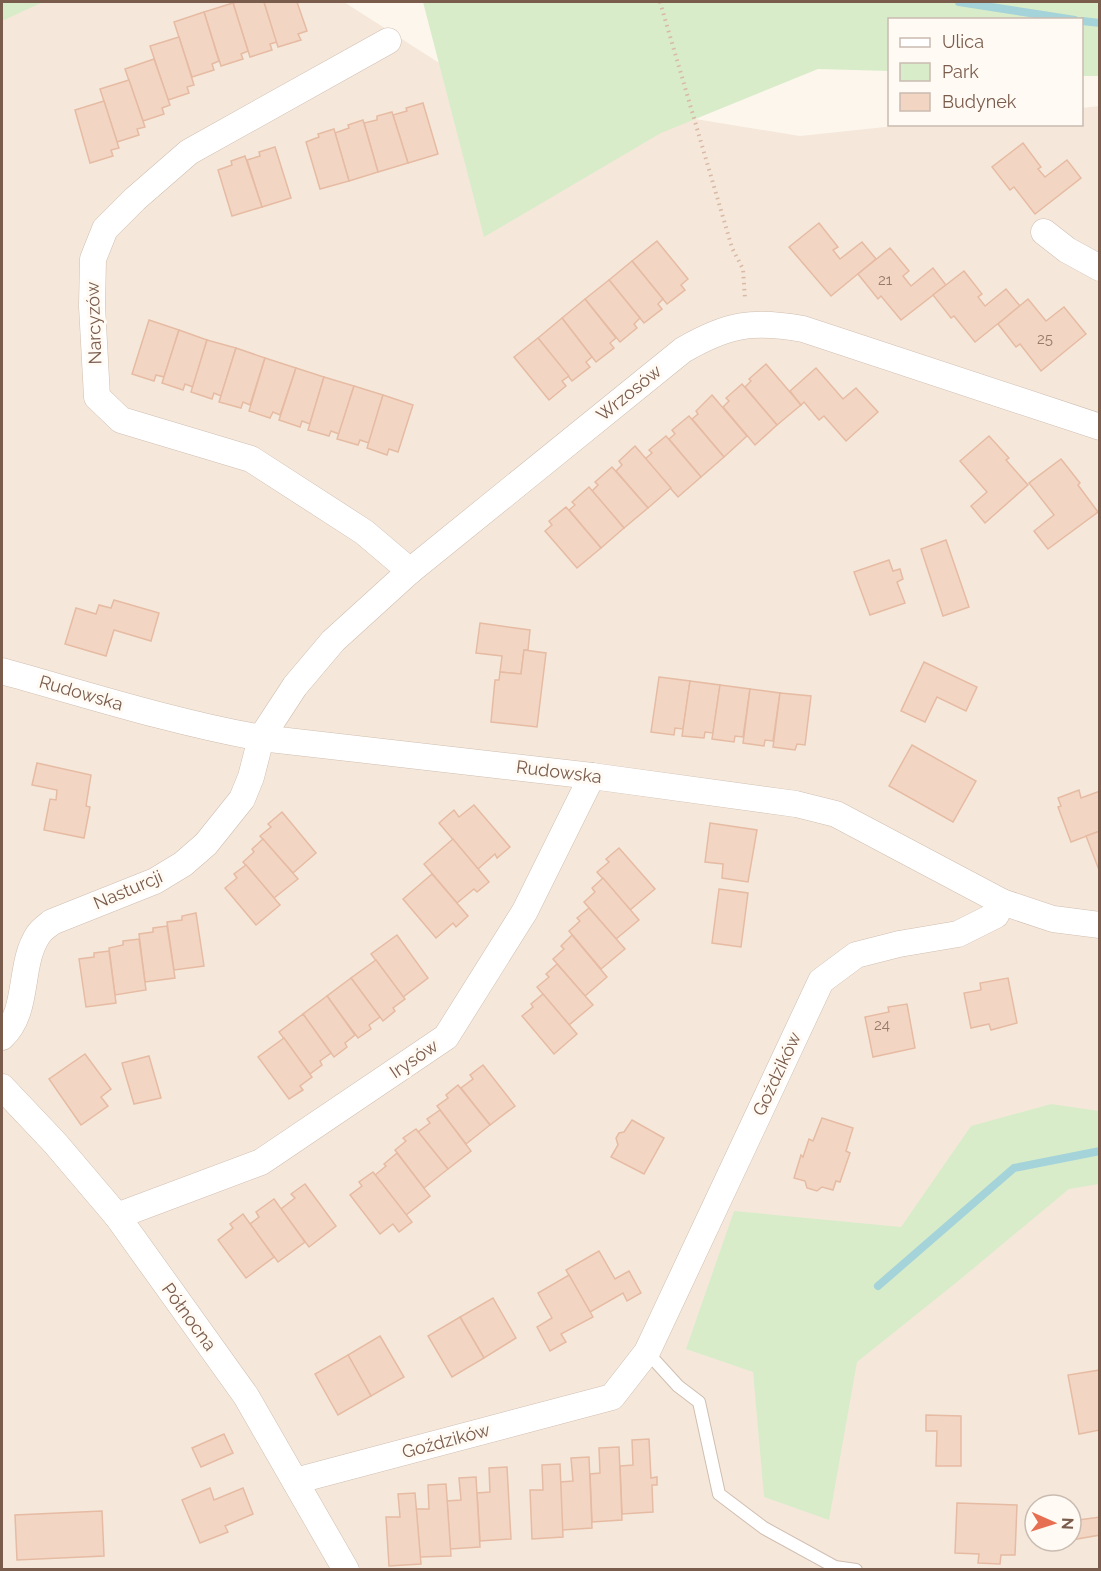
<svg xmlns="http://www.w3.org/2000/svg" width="1101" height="1571" font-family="Raleway,sans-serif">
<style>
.residential{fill:#f5e8da;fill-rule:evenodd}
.green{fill:#d8ecc9}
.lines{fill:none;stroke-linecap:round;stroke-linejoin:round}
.stream{stroke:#a5d3da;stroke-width:8}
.building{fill:#f3d5c3;stroke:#e6bba3;stroke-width:1.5}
.service-casing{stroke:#d1beb0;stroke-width:14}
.minor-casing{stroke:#d1beb0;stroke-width:27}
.path{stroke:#d9b8a5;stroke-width:4;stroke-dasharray:1.5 4.5;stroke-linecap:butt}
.service{stroke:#fff;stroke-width:12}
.minor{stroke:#fff;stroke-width:26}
.labels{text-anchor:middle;stroke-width:6;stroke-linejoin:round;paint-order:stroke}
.number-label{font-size:15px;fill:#987a6a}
.street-label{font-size:18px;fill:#7a5c4d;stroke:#fffaf3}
</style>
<rect width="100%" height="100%" fill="#fdf6ec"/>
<path class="residential" d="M2,2h342l125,80 331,54 113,-12h169v-16l17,-2v1463l-1097,1zM1035,1505h36v36h-36z"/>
<g class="green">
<path d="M2,2h41l-41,19z"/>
<path d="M423,2h676v74h-17v-56h-192l-1,51 -71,-2 -157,64 -177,104z"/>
<path d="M1051,1104l48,7v73l-30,5 -112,93 -100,80 -28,158 -65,-23 -11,-125 -67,-23 48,-138 167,16 70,-101z"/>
</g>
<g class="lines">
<g class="stream">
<path d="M959,2l116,18"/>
<path d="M1082,21l18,2"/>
<path d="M878,1286l136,-118 86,-17"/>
</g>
</g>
<g class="building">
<path d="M237,2h27l13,40 -7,2 2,6 -22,7 -17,-54z"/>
<path d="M264,2h33l10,29 -9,3 3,6 -23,7z"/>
<path d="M233,3l15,48 -7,3 2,5 -22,7 -17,-54z"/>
<path d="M204,12l15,49 -7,3 2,6 -22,7 -18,-55z"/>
<path d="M179,37l15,48 -7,2 2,6 -21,7 -18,-54z"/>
<path d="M154,59l16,46 -8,3 2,6 -21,7 -18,-52z"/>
<path d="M129,80l16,47 -8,2 2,6 -22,7 -17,-53z"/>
<path d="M104,101l15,47 -8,2 2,6 -23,7 -15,-53z"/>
<path d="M423,103l15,51 -30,9 -15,-48 14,-4 -1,-3z"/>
<path d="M392,112l16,51 -30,9 -14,-49 13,-3v-4z"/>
<path d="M363,120l15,52 -29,9 -14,-48 14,-5 -1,-3z"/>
<path d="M334,129l15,52 -29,8 -14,-47 13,-5 -1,-3z"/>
<path d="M1023,143l18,24 -3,2 7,8 22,-17 14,18 -46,36 -21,-27 -4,3 -18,-23z"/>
<path d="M275,147l16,51 -29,9 -15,-47 13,-4 -1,-4z"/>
<path d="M245,156l17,51 -30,9 -14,-46 14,-5 -1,-4z"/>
<path d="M819,223l19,24 -5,3 7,9 22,-17 14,17 -45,37 -42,-49z"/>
<path d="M657,241l31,38 -7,6 4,5 -18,14 -35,-43z"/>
<path d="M890,248l19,23 -6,5 8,10 22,-18 13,17 -45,35 -20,-24 -3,3 -20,-25z"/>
<path d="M632,261l31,38 -5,5 4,5 -18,14 -35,-43z"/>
<path d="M964,271l18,23 -4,3 7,9 21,-17 14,17 -45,36 -21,-26 -3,2 -18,-23z"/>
<path d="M609,280l31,38 -6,6 3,4 -17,14 -35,-43z"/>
<path d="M585,299l31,39 -6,5 4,5 -18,14 -34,-44z"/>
<path d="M1028,299l18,22 18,-14 22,27 -45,37 -21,-27 -4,3 -18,-23z"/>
<path d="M562,318l30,39 -6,5 4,5 -18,14 -34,-43z"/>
<path d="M149,320l30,10 -15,47 -8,-2 -2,6 -22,-7z"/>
<path d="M179,330l28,10 -14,47 -8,-3 -2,6 -21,-7z"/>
<path d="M538,338l31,38 -7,5 4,5 -17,14 -35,-43z"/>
<path d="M207,340l29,8 -15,48 -7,-3 -2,6 -21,-7z"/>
<path d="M236,348l29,10 -15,47 -7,-3 -2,6 -22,-6z"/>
<path d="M265,358l31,10 -16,47 -7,-3 -3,6 -21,-7z"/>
<path d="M766,364l35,41 -24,20 -32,-38 6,-6 -2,-2z"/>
<path d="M296,368l28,9 -14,47 -8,-3 -2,6 -21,-7z"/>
<path d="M816,368l27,31 13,-11 22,24 -32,29 -22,-25 -5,4 -15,-18 -3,3 -11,-14z"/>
<path d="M324,377l30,9 -15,48 -8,-3 -2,5 -21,-6z"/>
<path d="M742,384l35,41 -22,20 -32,-38 6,-6 -3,-3z"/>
<path d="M354,386l29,9 -14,48 -9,-3 -2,5 -21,-6z"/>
<path d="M383,395l30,10 -15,47 -9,-3 -2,6 -20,-7z"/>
<path d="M712,395l35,41 -23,21 -32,-38 6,-5 -2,-3z"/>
<path d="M689,416l35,41 -23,20 -32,-38 6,-5 -3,-4z"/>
<path d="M666,436l35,41 -23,20 -33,-38 7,-6 -3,-3z"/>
<path d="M989,436l20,22 -3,2 22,25 -43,38 -14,-17 16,-14 -27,-31z"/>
<path d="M635,446l36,42 -23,20 -32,-37 6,-6 -3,-4z"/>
<path d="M1061,459l19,24 -2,2 20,27 -50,37 -14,-18 20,-16 -25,-32z"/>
<path d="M612,467l36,41 -24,20 -32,-37 6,-6 -3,-3z"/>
<path d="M589,487l35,41 -23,20 -32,-38 6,-5 -3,-3z"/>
<path d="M566,507l35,41 -24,20 -32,-37 7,-6 -3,-4z"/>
<path d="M946,540l23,67 -26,9 -22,-67z"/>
<path d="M889,560l4,11 7,-2 3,10 -6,3 8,21 -35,12 -16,-43z"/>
<path d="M114,600l45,13 -8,28 -37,-11 -8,26 -41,-12 11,-36 20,6 3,-9 12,3z"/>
<path d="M480,623l50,7 -2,20h-4l-3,24 -21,-2 2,-16 -26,-3z"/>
<path d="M524,650l22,3 -9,74 -46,-5 4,-42h4l1,-8 21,2z"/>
<path d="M924,662l53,25 -11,24 -29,-14 -12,25 -24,-11z"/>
<path d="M659,677l31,4 -7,48 -8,-1 -1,7 -23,-3z"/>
<path d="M690,681l30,4 -7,48 -8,-1 -1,6 -22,-2z"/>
<path d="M720,685l30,4 -7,48 -8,-1 -1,6 -22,-3z"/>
<path d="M750,689l30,4 -7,48 -8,-1 -1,6 -21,-3z"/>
<path d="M780,693l31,3 -6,49 -8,-1 -2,6 -22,-3z"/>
<path d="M912,745l64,36 -23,41 -64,-36z"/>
<path d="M37,763l54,12 -5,31 4,1 -6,31 -40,-8 6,-31 6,1 1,-10 -25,-5z"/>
<path d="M1079,790l2,8 19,-7v40l-29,11 -13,-35 3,-1 -3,-8z"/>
<path d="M474,805l36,42 -13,11 -2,-4 -17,15 -39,-46 15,-13 5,7z"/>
<path d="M282,812l34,41 -23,20 -33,-37 11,-9 -3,-3z"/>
<path d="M710,823l47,7 -9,52 -26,-4 1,-14 -18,-2z"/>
<path d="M1100,831v38l-1,1 -13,-34z"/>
<path d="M263,839l35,40 -24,19 -31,-36 11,-10 -2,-3z"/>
<path d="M453,839l36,43 -12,10 -3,-3 -17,14 -33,-39z"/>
<path d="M619,848l36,41 -25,21 -33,-38 12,-10 -3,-3z"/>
<path d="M246,865l34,40 -24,20 -31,-37 12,-10 -3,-4z"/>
<path d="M432,874l36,42 -12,11 -3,-4 -17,15 -33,-39z"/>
<path d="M603,878l36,42 -23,19 -32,-37 11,-10 -3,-4z"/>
<path d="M719,889l29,4 -7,54 -29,-4z"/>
<path d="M589,908l36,41 -24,20 -32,-38 11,-10 -3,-3z"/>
<path d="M196,913l8,53 -30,4 -7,-48 15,-2v-4z"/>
<path d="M167,926l8,52 -30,4 -6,-48 14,-2v-4z"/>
<path d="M397,935l31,43 -25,19 -32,-43z"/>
<path d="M572,935l35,42 -22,19 -32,-37 11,-10 -3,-3z"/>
<path d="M139,939l7,51 -31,5 -6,-47 14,-3v-4z"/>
<path d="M109,951l7,52 -30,4 -7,-48 15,-2v-4z"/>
<path d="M376,960l29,39 -12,9 2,3 -12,10 -32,-43z"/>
<path d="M557,964l36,41 -24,20 -32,-38 12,-10 -3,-3z"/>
<path d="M351,978l29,39 -11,8 2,4 -13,9 -31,-42z"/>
<path d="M1008,978l9,45 -26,7 -2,-6 -18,4 -7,-35 17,-3 -1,-7z"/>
<path d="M543,994l34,40 -23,20 -32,-38 11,-9 -2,-3z"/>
<path d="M327,996l28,39 -10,8 2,4 -13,10 -31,-43z"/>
<path d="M907,1004l8,44 -42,9 -8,-40 24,-5 -1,-5z"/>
<path d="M303,1014l28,39 -11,8 2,4 -12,9 -31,-42z"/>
<path d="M284,1038l28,39 -12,9 3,4 -14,9 -31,-42z"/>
<path d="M85,1054l26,35 -10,8 7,9 -27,19 -32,-46z"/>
<path d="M149,1056l12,42 -27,6 -12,-41z"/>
<path d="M483,1065l32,41 -25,19 -29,-37 12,-9 -3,-4z"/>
<path d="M458,1085l32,40 -24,19 -29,-38 11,-8 -2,-3z"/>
<path d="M440,1110l31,41 -23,18 -30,-37 12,-9 -3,-4z"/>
<path d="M822,1118l31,10 -7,23 4,2 -10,29 -4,-1 -3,9 -11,-3 -5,4 -10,-3 -2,-7 -11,-3 7,-23 2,2 6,-18 4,2z"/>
<path d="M632,1120l32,18 -20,36 -33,-17 7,-12 -2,-7 3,-5 5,-1z"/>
<path d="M416,1129l32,40 -24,19 -29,-38 11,-9 -3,-3z"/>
<path d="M397,1153l33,43 -24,19 -31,-40 11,-9 -2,-2z"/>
<path d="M373,1172l39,50 -13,10 -6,-8 -13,10 -30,-39 12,-9 -3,-4z"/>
<path d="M305,1184l31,42 -27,21 -28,-38 14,-11 -4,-4z"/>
<path d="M274,1199l31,43 -27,20 -28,-38 9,-7 -3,-5z"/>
<path d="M243,1214l31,43 -28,21 -28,-38 15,-12 -3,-4z"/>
<path d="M599,1251l16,28 14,-8 12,22 -14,8 -4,-8 -33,19 -24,-42z"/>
<path d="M569,1275l24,42 -32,17 5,8 -16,9 -13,-24 15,-9 -14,-25z"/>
<path d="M493,1298l23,40 -32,20 -24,-41z"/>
<path d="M460,1317l24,41 -32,19 -24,-41z"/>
<path d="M380,1336l24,41 -33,19 -23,-41z"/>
<path d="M348,1355l23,41 -33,19 -23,-41z"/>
<path d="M1100,1370v60l-21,4 -11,-59z"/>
<path d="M926,1415l35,1v50h-25l1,-35h-11z"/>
<path d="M224,1434l9,19 -32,14 -9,-19z"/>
<path d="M649,1439l2,39 6,-1v8h-5l1,27 -31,2 -2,-48 13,-1 -1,-25z"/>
<path d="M619,1447l3,73 -30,2 -2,-48 10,-1 -1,-25z"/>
<path d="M589,1457l3,71 -30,2 -2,-48 13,-1 -2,-23z"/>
<path d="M560,1464l3,73 -31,2 -2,-49h13l-1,-25z"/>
<path d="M507,1467l4,72 -31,2 -3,-48 13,-1 -1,-24z"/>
<path d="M476,1477l4,70 -30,2 -3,-48 14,-1 -2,-22z"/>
<path d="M446,1484l5,72 -31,1 -4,-48h13l-1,-24z"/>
<path d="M210,1488l4,12 29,-12 10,26 -28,12 3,6 -28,11 -18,-43z"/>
<path d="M415,1493l6,71 -32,2 -3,-49h14l-2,-23z"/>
<path d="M957,1503l60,2 -2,50h-14l-1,9 -22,-1 1,-9 -24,-1z"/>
<path d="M102,1511l2,45 -87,4 -2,-45z"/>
<path d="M1100,1517v18l-29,5v-19z"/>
</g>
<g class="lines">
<defs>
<path id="service" d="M647,1352l31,34 21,16 20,92 45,34 71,39 21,3"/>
<g id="minor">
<path d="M388,41l-199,111 -54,47 -30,30 -12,30 -1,47 5,91 24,23 130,39 113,73 46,39"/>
<path d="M1044,232l23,18 33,18"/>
<path d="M2,671c86,24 171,51 259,67l331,38 204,28 40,10 166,88 51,17 47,6"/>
<path d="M2,1037c28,-26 16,-72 36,-102 3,-5 9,-9 14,-13l103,-41 28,-17 23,-20 36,-45 9,-22 10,-39 34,-52 38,-45 77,-70 273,-221c45,-26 69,-30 120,-21l297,98"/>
<path d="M2,1087l53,56 62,73 129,180 100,174"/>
<path d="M117,1216l144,-54 185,-125 79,-126 67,-135"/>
<path d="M295,1481l317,-84 35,-45 174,-371 35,-26 43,-11 59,-10 38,-19 6,-13"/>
</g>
</defs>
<use href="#service" class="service-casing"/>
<use href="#minor" class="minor-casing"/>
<path class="path" d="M660,2l72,246 11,21 2,30"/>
<use href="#service" class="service"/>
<use href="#minor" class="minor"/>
</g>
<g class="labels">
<g class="number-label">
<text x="885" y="285">21</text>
<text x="1045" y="344">25</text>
<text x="882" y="1030">24</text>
</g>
<g class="street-label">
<text transform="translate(94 323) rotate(-92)" y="6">Narcyzów</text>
<text transform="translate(629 393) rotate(-39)" y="6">Wrzosów</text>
<text transform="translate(81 693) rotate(16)" y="6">Rudowska</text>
<text transform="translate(559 772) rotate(7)" y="6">Rudowska</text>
<text transform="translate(128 890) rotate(-23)" y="6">Nasturcji</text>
<text transform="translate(414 1059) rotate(-34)" y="6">Irysów</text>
<text transform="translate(777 1074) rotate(-65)" y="6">Goździków</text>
<text transform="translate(189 1317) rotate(54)" y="6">Północna</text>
<text transform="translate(446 1441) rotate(-15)" y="6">Goździków</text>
</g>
</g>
<rect width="1101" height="1571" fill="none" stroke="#7a5c4d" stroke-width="6"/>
<rect x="888" y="18" width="195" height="108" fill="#fffaf3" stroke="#cabbb1" stroke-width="1.5"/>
<rect x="900" y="38" width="30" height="9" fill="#ffffff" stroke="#cabbb1" stroke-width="1.5"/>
<text x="942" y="48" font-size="18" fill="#7a5c4d">Ulica</text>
<rect x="900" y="63" width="30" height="18" fill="#d8ecc9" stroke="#cabbb1" stroke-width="1.5"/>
<text x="942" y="78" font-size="18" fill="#7a5c4d">Park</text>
<rect x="900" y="93" width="30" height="18" fill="#f3d5c3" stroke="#cabbb1" stroke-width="1.5"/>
<text x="942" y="108" font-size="18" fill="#7a5c4d">Budynek</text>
<g transform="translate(1053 1523) rotate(93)"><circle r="28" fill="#fffaf3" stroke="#cabbb1" stroke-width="1.5"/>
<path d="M0-4.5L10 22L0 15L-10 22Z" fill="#e76f51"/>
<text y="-9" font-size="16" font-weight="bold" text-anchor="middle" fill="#7a5c4d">N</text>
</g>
</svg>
